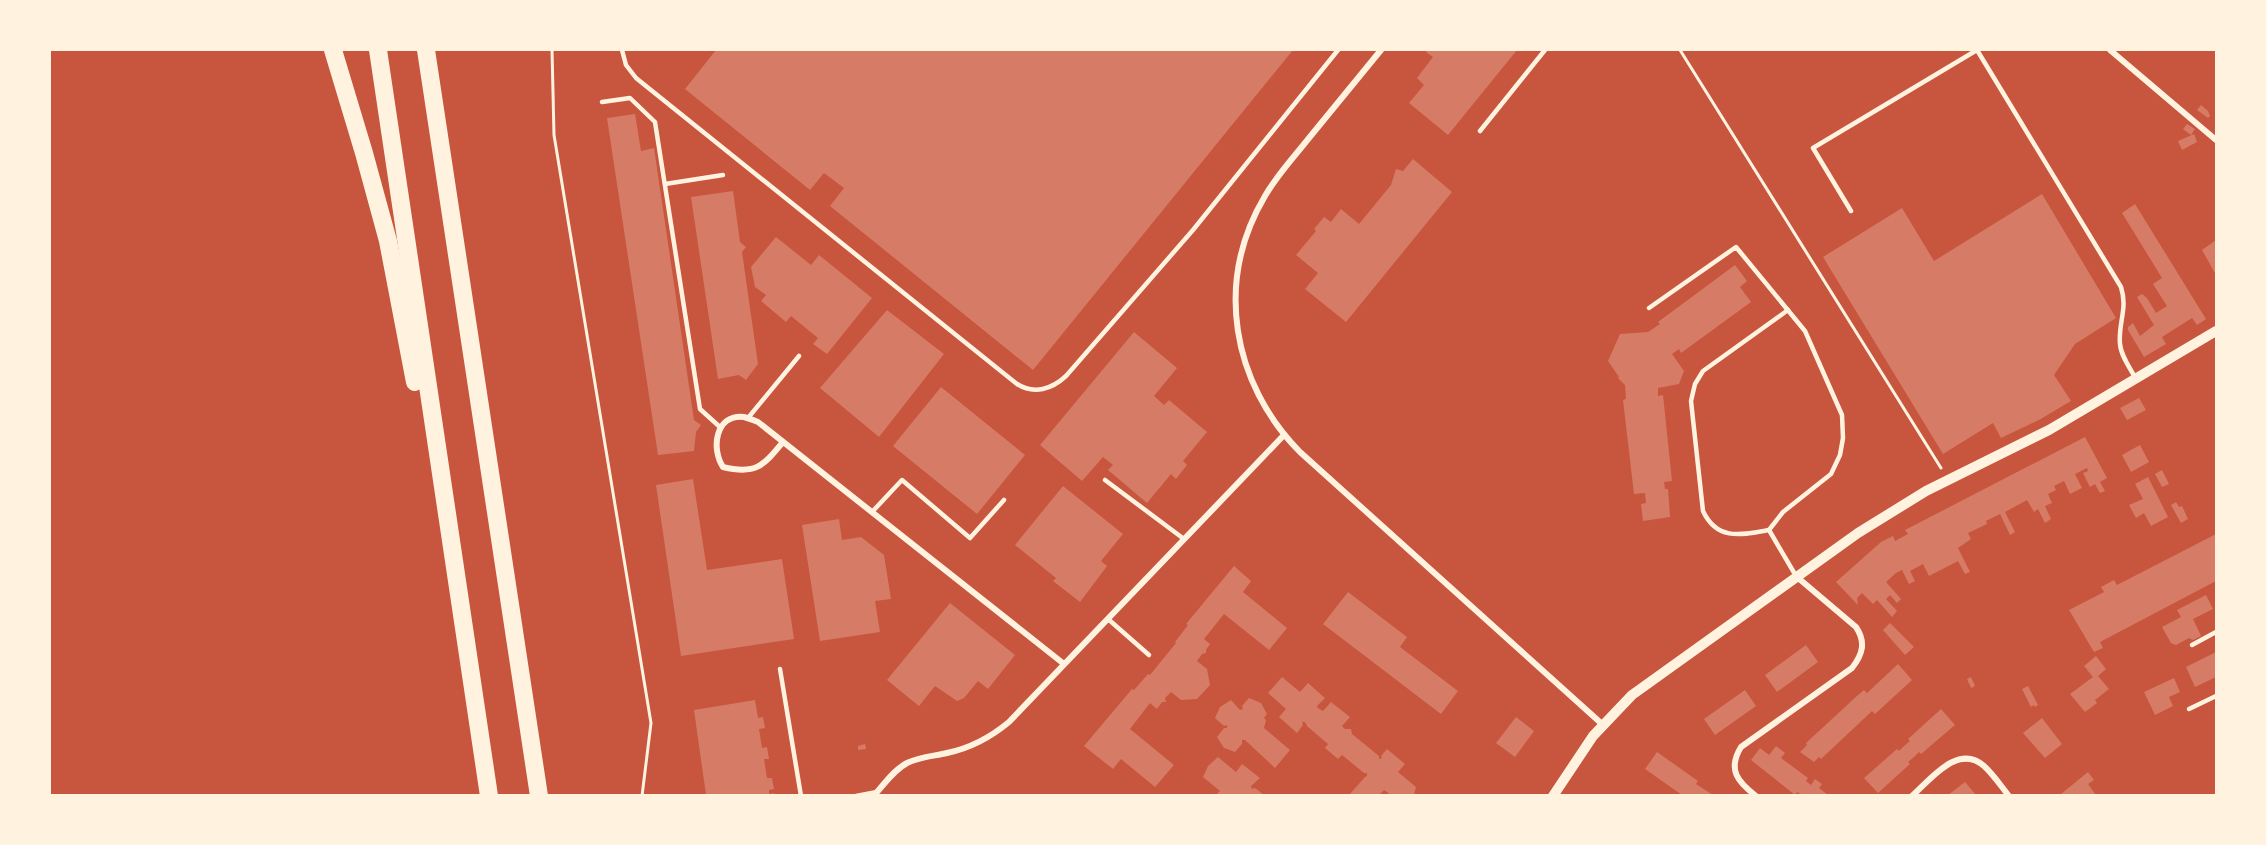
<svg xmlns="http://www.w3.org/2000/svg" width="2266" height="845" font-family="'Noto Serif',serif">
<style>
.building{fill:#d67c66}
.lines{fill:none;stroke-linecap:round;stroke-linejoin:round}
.path{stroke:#fff3e0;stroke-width:3}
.service{stroke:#fff3e0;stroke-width:4.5}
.minor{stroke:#fff3e0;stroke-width:6}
.tertiary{stroke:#fff3e0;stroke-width:10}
.motorway{stroke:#fff3e0;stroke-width:18}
</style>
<rect width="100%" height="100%" fill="#c8553d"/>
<g class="building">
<path d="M716,50h577l-260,320 -203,-164 14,-18 -20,-15 -14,17 -125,-101z"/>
<path d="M1428,50h89l-69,85 -39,-32 15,-18 -7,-7 16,-21 -7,-5z"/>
<path d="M2201,105l7,6 2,5 -2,2 -11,-8z"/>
<path d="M635,114l6,37 13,-3 40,272 7,5 -5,7 -2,19 -36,4 -51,-337z"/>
<path d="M2187,124l8,5 -4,6 -8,-6z"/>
<path d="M2194,134l3,8 -15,8 -4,-9z"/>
<path d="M1413,159l39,33 -106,130 -41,-33 13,-16 -22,-18 20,-24 -2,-2 10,-12 7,5 10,-13 18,15 32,-39 5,-16 7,2z"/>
<path d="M733,191l7,51 6,5 -4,5 16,112 -12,16 -7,-5 -21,4 -27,-182z"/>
<path d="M2042,194l74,124 -41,26 -21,31 17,26 -32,19 -38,18 -8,-15 -50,31 -120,-197 79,-49 32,53z"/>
<path d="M2135,204l71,115 -9,6 -5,-7 -30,19 4,7 -22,13 -16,-27v-3l5,-4 7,13 14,-11 -17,-28 5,-3 5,4 9,15 11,-7 -14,-22 9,-6 -40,-65z"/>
<path d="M776,237l35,28 8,-10 53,43 -45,56 -14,-10 5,-6 -27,-22 -5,6 -25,-21 5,-6 -11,-8 -4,-20z"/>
<path d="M2216,240v35l-14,-25z"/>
<path d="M1735,265l12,16 -7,6 11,15 -70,51 -2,-4 -7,5 12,17 -5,13 -21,4v8l5,-1 9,86 -8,1 1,7h3l2,28 -27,4 -2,-17 5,-1 -1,-10 -11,1 -11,-94 3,-1 -1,-14 -7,-7 1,-1 -11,-16 12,-27 28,-2 12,-8 -2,-2z"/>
<path d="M887,310l57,44 -65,83 -59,-49z"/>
<path d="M1134,332l43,36 -23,28 10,9 5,-5 38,32 -24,29 4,4 -11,14 -5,-5 -24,29 -39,-33 5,-5 -10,-8 -21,24 -42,-36z"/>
<path d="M941,387l84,68 -48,59 -84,-68z"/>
<path d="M2139,398l7,12 -19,10 -7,-12z"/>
<path d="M2085,437l22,41 -7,4 5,9 -5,2 -5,-9 -5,3 -7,-14 5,-2 -1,-3 -12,6 7,14 -12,6 -6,-13 -10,5 2,4 -8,4 4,9 -7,3 6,13 -6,4 -7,-14 -4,3 -7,-12 -22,12 10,20 -5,3 -10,-21 -14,7 1,3 -19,9 3,6 -13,9 12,24 -5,2 -7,-13 -29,15 -6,-12 -13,7 5,10 -6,3 -7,-14 -6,3 -10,9 15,17 -4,4 -7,-8 -4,4 11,12 -5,6 -15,-17 -4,4 -11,-11 -5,5 1,7 -22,-23 45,-40 12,-6 2,5 13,-7 -3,-4z"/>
<path d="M2140,445l9,17 -18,10 -9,-17z"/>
<path d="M2162,470l7,14 -7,3 -7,-13z"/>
<path d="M2148,477l20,40 -17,9 -7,-13 -8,5 -7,-13 14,-6 -8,-15z"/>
<path d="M693,479l14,91 75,-11 12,80 -113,17 -25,-171z"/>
<path d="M1063,486l60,48 -22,27 6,5 -27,36 -27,-21 3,-3 -41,-33z"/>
<path d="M2176,502l3,5 3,-1 6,13 -7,4 -10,-18z"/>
<path d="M839,519l3,21 19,-3 23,18 7,44 -16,2 5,31 -60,9 -18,-116z"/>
<path d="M2216,534v47l-116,61 3,6 -9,4 -25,-42 35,-18 -3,-5 13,-7 3,5z"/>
<path d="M1234,566l17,15 -8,11 44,36 -18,22 -45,-36 -20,25 6,5 -4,6v3l-4,1 -5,7 10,8 3,16 -13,14 -16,1 -10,-8 -6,6 1,4h-4l-5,7 -7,-6 -20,26 44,36 -19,22 -34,-28 -8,10 -29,-23 48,-57 2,1 14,-16 2,1 26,-32 -1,-1 13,-17 -2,-1z"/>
<path d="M1348,592l59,45 -7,10 58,44 -17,23 -118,-90z"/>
<path d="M2206,595l7,14 -20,10 8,17 -8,4 -4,-2 -13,7 -5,-2 -9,-16 19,-10 -4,-7z"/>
<path d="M950,603l65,52 -27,34 -10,-8 -14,17 -7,3 -22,-15 -16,20 -32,-26z"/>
<path d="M1890,623l24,24 -9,8 -22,-25z"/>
<path d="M1806,645l12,17 -41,30 -12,-17z"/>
<path d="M2216,652v25l-21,10 -9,-20z"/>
<path d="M2096,656l10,13 -8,7 11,13 -14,11 2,3 -12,9 -15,-18 23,-17 -9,-11z"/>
<path d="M1898,664l14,16 -37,34 -3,-3 -51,48 -2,-2 -5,5 -14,-10 7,-7 -1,-2 52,-48 6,-5 3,3z"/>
<path d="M1282,677l18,15 8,-9 17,15 -8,8 1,2 5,3 8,-9 19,15 -8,9 3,3h6l1,5 27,22v3l3,-1 -1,-2 6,-7 18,15 -7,8 18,15 -2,8h-23l-7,-5 -5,5h-30l16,-18 2,-1v-3h-3l-22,-18 -4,4 -13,-11 3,-4 -21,-18 -2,-4h-3l1,3 -6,8 -18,-16 7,-8 -18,-16z"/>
<path d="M1971,677l4,9 -4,2 -4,-9z"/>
<path d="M2174,678l6,14 -11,5 4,9 -18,9 -11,-23z"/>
<path d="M2028,686l10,19 -3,2 -1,-2 -3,2 -9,-18z"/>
<path d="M1745,690l11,16 -41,29 -11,-16z"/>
<path d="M1249,698l12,5 6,11 -3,4 2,2 -2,8 26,22 -15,18 -30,-28h-3v4l-7,8 -11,-4 -7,-11 7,-9h3v-3l-3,1 -9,-8 5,-11 11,-7 9,10 3,-1 -1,-3z"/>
<path d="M755,700l3,18 5,-1 2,11 -6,1 3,19 5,-1 2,12h-5l3,19h5l2,11 -5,1v4l5,-1 1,2h-69l-12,-85z"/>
<path d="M1941,709l14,16 -34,29 -2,-2 -5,5 -6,5 2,2 -32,29 -14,-15 33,-29 2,2 5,-5 6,-5 -2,-2z"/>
<path d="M1516,717l18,14 -19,26 -19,-14z"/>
<path d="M2042,718l20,26 -17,14 -22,-25z"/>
<path d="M865,744l1,5 -8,1v-4z"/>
<path d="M1776,746l9,7 -4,5 27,20 -2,3 5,4 4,-6 7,5 -3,4 9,7h-26l-5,-3 -2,3 -44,-35 9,-12 9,7z"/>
<path d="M1657,752l41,29 -2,3 17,11h-31l-37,-26z"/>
<path d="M1218,757l18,15 6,-8 18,14 -9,8 1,3 3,-1 9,7h-48l4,-4 -17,-14 5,-11z"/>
<path d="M2088,772l6,8 -6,4 8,11h-34l-1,-1z"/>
<path d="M1965,782l11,13h-28z"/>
</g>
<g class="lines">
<g class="path">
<path d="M552,50l2,85 97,588 -9,73"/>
<path d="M1680,50l261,418"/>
</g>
<g class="service">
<path d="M622,50l4,15 10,13 381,306c17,11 35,5 49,-8l127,-146 145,-180"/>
<path d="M602,102l28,-4 25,24 45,287 21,19"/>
<path d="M1480,131l65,-81"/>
<path d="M665,184l58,-9"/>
<path d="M1851,211l-38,-63 164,-98 144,237c7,22 -3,36 -1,57 1,12 10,24 16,35"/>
<path d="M1649,308l87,-61 69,84 37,84 1,23 -3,17 -9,19 -48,38 -14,18"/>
<path d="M1788,310l-85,61 -8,13 -4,17 12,110c14,30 38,24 66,19l27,46"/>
<path d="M748,418l51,-62"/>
<path d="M1105,480l79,59"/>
<path d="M872,512l30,-32 68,58 34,-38"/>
<path d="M1108,619l41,36"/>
<path d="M2192,645l24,-13"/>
<path d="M780,669l21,127"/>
<path d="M2189,709l27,-13"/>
<path d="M856,796l21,-4"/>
</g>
<g class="minor">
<path d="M1381,50c-24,29 -48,59 -72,88 -15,19 -32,37 -44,58 -51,86 -33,187 35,256l302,272"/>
<path d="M2110,50l106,90"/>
<path d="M783,442c-20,24 -27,33 -60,25 -12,-18 -8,-53 21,-50 4,1 9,3 14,5l306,242"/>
<path d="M877,792c9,-10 17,-22 30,-29 12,-6 27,-7 40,-10 24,-5 44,-16 62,-31l275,-287"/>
<path d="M1756,796c-18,-14 -29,-26 -15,-49l111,-79c11,-14 14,-26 4,-41l-59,-50"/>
<path d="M1912,796c19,-17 46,-53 72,-30 9,8 17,20 25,30"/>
</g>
<path class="tertiary" d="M1553,796l40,-60 39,-41 226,-162 68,-42 123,-61 167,-99"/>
<g class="motorway">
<path d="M333,50l31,103 24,88 27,141"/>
<path d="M378,50l111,746"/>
<path d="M426,50l113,746"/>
</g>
</g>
<rect width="2266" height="845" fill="none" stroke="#fff3e0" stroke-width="102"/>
</svg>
